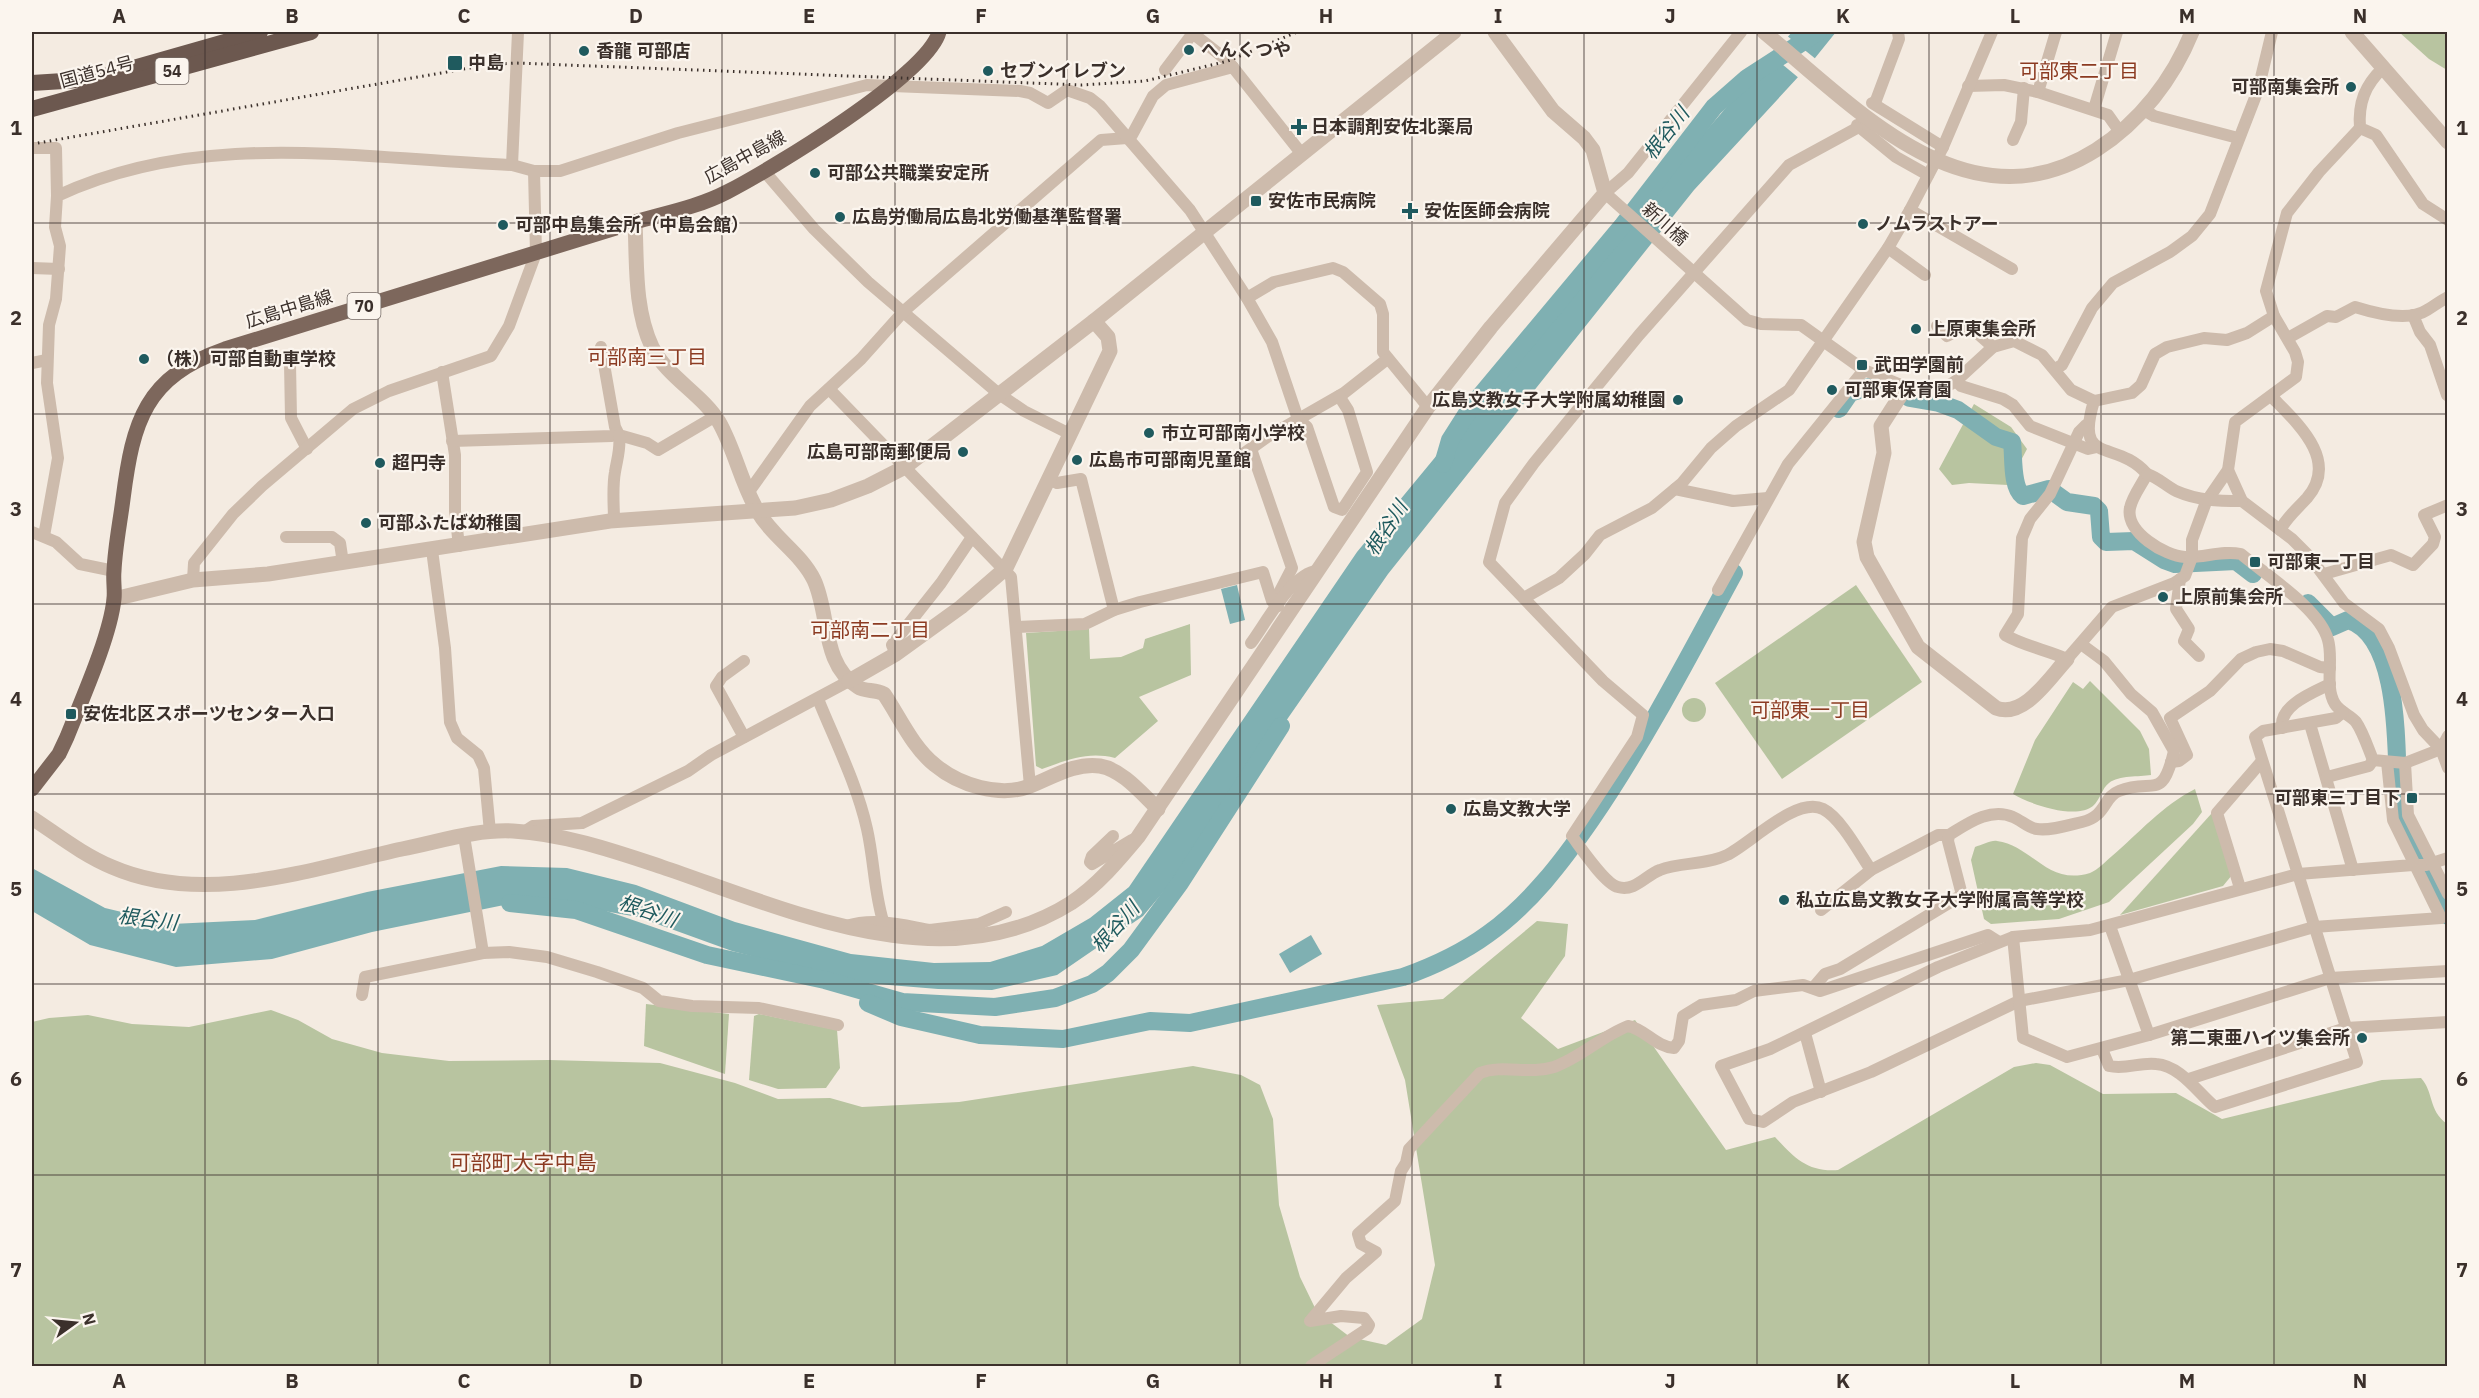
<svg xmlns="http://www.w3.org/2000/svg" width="2479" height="1398" font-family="'IBM Plex Sans','Noto Sans JP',sans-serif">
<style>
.green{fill:#b8c4a0}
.water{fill:#7fb0b2}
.pier{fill:#f4ebe1}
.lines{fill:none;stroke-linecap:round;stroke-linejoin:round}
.river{stroke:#7fb0b2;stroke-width:18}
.minor{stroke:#cdbbac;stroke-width:12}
.tertiary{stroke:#cdbbac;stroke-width:15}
.primary{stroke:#7d675c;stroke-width:15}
.trunk{stroke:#6c584f;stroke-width:16}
.rail{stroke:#3b302b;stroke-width:3;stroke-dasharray:1.5 4.5;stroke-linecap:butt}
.grid{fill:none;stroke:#3b302b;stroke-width:1.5;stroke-opacity:0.55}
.poi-dot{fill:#1f5a5e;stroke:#fbf5ee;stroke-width:2}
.labels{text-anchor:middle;stroke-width:4.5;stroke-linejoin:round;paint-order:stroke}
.shield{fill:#fbf5ee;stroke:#756b66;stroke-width:1.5}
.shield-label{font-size:16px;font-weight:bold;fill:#3b302b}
.poi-label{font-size:18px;font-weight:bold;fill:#3b302b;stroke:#fbf5ee;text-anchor:start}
.street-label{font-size:18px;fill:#3b302b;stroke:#fbf5ee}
.neighbourhood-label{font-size:20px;fill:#8c3b22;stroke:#fbf5ee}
.water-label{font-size:20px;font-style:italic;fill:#1f5a5e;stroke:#fbf5ee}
.quarter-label{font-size:21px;fill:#8c3b22;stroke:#fbf5ee}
.neatline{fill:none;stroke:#3b302b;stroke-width:2}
.grid-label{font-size:20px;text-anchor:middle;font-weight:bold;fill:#3b302b}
</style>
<rect width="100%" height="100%" fill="#f4ebe1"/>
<g class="green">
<path d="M2399,32h48v38l-18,-11z"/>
<path d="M1974,404l37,23 16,22 -19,36 -39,-2 -17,2 -13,-16z"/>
<path d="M1856,585l66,97 -140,97 -67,-96z"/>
<path d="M1190,624l1,51 -52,22 19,24 -43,37c-27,-7 -48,2 -73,11l-6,-3 -10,-133 63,-4 1,30 31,-2 22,-9 2,-9z"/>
<path d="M2090,681l50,50 9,18 2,26c-12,2 -32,0 -42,8 -7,5 -9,17 -16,23 -17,14 -64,-2 -80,-12l22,-54 38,-58 10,7z"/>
<circle cx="1694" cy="710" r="12"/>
<path d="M2195,789l7,23 -9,12 -84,78 -50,17 -68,5 -7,-5 -13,-59 4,-13c7,-2 16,-7 22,-6 36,5 50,45 93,32 8,-3 16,-12 22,-17 27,-23 51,-51 83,-67z"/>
<path d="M2212,813l20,62 -9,11 -103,29z"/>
<path d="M1537,921l31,3 -3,32 -44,62 37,31 77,-29 91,130 49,-13c20,21 32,35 63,33l176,-103 22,-4 14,2 53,29 73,-1 46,26 160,-39 39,-2c13,14 7,32 26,46v242h-2415v-344l17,-4 39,-3 44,9 57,3 82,-17 27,10 34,19 50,14 67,8 100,-1 111,3 75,20 43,16 52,-1 32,9 97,-5 234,-36 48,9 19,10 13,34 6,86 21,72 17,35 33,25 36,8 36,-26 13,-54 -30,-185 -28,-75 66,-6z"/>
<path d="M646,1004l83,10 -4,60 -81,-28z"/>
<path d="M759,1014l78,16 3,38 -14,20 -48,1 -29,-9 5,-64z"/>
</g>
<g class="water">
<path d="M1792,32h44l-25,31 -117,127 -306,384 -202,291 -43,51 -86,59 -65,15 -54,-1 -86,-7 -120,-31 -94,-34 -68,-12 -61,-1 -137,28 -100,27 -96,8 -86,-22 -58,-34v-43l73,40 67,16 83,-4 112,-28 134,-26 66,2 69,17 99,37 116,32 83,9 56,-1 52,-16 48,-28 39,-31 228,-335 321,-389z"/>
<path d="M1237,585l8,35 -15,4 -9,-35z"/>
<path d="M1311,935l11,19 -32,19 -11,-19z"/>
</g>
<path class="pier" d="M1786,35l31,25 -17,19 -30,-25z"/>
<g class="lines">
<g class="river">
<path d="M1839,409l11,-16 28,-9 11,3 21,11 29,5 19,7 38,27 16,5c2,14 -1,45 11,54l26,-7 18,13 27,4 5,5 2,26 5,5 28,-1 30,19 11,4 61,-3 17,13"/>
<path d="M1443,464l7,-24 21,-33 152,-182 91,-118 33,-29 71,-46"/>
<path d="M2308,603l24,24 16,-7c52,16 48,127 50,171 1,9 -1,22 2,31 10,30 33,66 48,94"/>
<path d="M510,903l66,7 131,45 118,25 77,22 93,5 60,-9 37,-14 16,-11 23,-23 49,-67 101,-157"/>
<path d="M868,1003l33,14 79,18 83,4 87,-18 40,2 213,-46c31,-11 59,-24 85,-43 42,-30 74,-72 103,-114 54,-79 98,-164 143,-247"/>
</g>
<g class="minor">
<path d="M1191,32l37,29 73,92"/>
<path d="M2383,68c-18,17 -25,35 -23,60l16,7 47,69 25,16"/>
<path d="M1165,70l28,-37"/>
<path d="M1968,86l36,-1 34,7 70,23 12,17"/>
<path d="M2038,92l18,-60"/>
<path d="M1872,103l71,44"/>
<path d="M1875,103l24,-64 -1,-7"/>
<path d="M2094,109l23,-77"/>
<path d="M2144,110l10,6 84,22"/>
<path d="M1857,125l39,32 32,18"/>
<path d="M1857,128l-68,37 -150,170 -105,128 -29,40 -16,59 114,119 40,34 -6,22 -65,99c9,12 33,48 46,51 17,5 28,-12 42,-17 20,-8 47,-5 67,-15 23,-11 69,-59 96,-46 18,9 37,45 48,61"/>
<path d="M2013,140l8,-18 3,-34"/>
<path d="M32,148h24l1,48"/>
<path d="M512,165l6,-133"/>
<path d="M764,171l50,58 54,53 131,112 25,17 46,23"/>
<path d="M1605,193l142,127 14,4 40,1 63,45 42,17 22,4 16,-3 12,-7 37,-34 21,-6 28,14 29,35 23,11c-20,66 22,37 53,73 -5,10 -15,23 -17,34 -5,24 35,48 55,49 19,1 37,-7 56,-3 25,21 79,55 87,86 6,20 -4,46 7,64 5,8 15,11 21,18 7,10 12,26 17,38l32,3 36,-14 7,19"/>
<path d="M1605,193l23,-20 113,-141"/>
<path d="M1910,210l102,59"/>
<path d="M1888,248l37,27"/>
<path d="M32,268l27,1"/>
<path d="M1247,298l27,-16 59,-14 10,4 37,32 3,10v38l45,55"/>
<path d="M2413,315l7,17 10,13 17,50"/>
<path d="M1937,326l10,10 21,-11 25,22"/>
<path d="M2288,338l39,-22 9,1 19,-10c19,6 54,15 72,3 7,-4 13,-9 21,-13"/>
<path d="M601,347l14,80 4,8 28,8 11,7 56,-33"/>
<path d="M32,363l15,-3"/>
<path d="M290,363l1,55 16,31"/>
<path d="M2055,369l7,-4 30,-57 21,-25 57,-31 22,-16 18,-22 48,-124 14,-58"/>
<path d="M442,372l13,83v56l4,35"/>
<path d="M1956,381l5,5 42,13 10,6 17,21 58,23 9,-2"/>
<path d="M829,389l182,188 19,209"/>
<path d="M2271,396c26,27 69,64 36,102 -10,11 -20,19 -27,32"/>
<path d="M2094,401l38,-8 9,-8 14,-31 12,-7 37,-9 23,2 20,-7 27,-17"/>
<path d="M2086,425l-7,7 -29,62 -20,25 -8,19 -4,76 -13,21c19,11 42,15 62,24l45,-52 62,-24 11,-7 7,-19v-17l14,-38 22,-32 7,-48 61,-45 2,-15 -3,-10 -21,-36 -8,-25 21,-78 32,-41 41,-44"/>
<path d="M452,441l160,-5 4,-3"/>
<path d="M1251,449l41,119 -15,29 1,9"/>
<path d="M1232,462l35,-25 77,-44 42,-33"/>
<path d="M2228,470l14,31 50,38 17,17 35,47 35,26 10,19 25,67 9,15 18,19 7,-13"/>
<path d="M2147,474c12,4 19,12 29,17 23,10 42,10 66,10"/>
<path d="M1048,479l9,4 24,-4 33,131"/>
<path d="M1675,489l58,12 35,-3"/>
<path d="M748,493l62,-87 51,-47 43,-48 197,-171 26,-2 5,-3 21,-39 13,-11 67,-18"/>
<path d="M614,521c0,-16 -2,-33 1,-49 2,-13 6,-24 4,-37"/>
<path d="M32,532l24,10 24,22 34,7"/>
<path d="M44,536l14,-78 -11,-75 2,-58 7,-26 4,-53 -5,-19 2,-31c145,-68 302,-37 455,-31l22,6h26l118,-38 189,-48 153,6 10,2 18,10 19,-13 23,8 10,8 90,104 57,88 25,44 26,77 9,8 27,80 8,3 25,-38 -19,-62 -9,-14"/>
<path d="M286,537h46l8,6 3,20"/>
<path d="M432,550l13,98 5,74 7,16 21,17 6,13 6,64"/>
<path d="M2324,574l67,-19 22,10 20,-21 2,-7 -11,-22 24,-10"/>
<path d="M2180,579l-4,30 13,20 -5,12 15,15"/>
<path d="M193,580l1,-17 39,-49 29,-28 91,-77 36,-18 102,-35 18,-30 27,-73 -2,-82"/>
<path d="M1718,590l70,-126 76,-94"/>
<path d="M1524,598l35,-20 26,-24 15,-19 52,-27 30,-25 29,-35 25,-22 53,-36 99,-142 22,-38 33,-63 49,-115"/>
<path d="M1017,627l68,-3 29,-14 26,-8 123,-30 9,29 6,5"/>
<path d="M1251,643c15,-20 41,-70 66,-72"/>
<path d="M896,654l-4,-9 49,-62 31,-46"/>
<path d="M744,661l-22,16 -6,9 28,51"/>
<path d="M818,699c17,42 39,85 49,130 7,31 7,62 16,92"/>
<path d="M2310,724l43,146"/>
<path d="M2282,728c-3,-23 32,-36 48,-44"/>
<path d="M2171,762l8,-1 8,-6 -17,-37 40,-27 31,-32 15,-7 14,-3 13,2 37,16 10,1"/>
<path d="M2387,762l6,58 48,98 -127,9 -185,53 -110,21 -148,71 -78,30 -30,20 -14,-3 -28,-53 49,-17 168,-82 75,-30 77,-7 208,-56 115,-9h13l22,-7"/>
<path d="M2405,763l3,52 40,79"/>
<path d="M2327,777l42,-11 4,-6"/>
<path d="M524,832l9,-6 49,-3 106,-52 23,-16 138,-74"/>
<path d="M464,836l19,117"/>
<path d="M1113,836l-21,20 -2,6 2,2 40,-24"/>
<path d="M2240,888l-23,-75 45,-52"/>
<path d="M1821,910l50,-40 67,-35h11"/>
<path d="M846,926c29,-9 56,-1 84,4v9"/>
<path d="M2110,926l39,109"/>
<path d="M930,930l49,-6 27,-12"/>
<path d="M2013,937l10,101 44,19 82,-22 181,-57 118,-7"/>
<path d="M1813,988l12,-14 15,-5 122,-74 -14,-54 1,-6c18,-11 41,-28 64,-18 8,3 15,11 24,12 13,2 32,-4 45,-7 25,-6 21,-25 37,-31 34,-14 43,12 55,-40l-22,-39 -21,-18 -27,-33 -23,-17"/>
<path d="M362,995l3,-18 118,-24 26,-1 38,5 50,15 46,16 16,13 33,5 67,2 79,17"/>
<path d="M1805,1033l16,59"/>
<path d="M2102,1049l7,17c17,4 30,-4 47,-2 25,2 41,28 59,43l142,-45 -102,-325 8,-6 73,-13 7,-6"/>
<path d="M2189,1079l157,-51 102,-6"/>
<path d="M1311,1366l56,-37 2,-4 -5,-7 -23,-2 -31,5 36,-43 30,-26 -15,-8 -3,-10 37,-33 6,-30 5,-8 3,-14 71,-76c23,-9 49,2 74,-6 26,-9 48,-31 74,-41 17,3 28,21 46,22l5,-7 4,-25 18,-11 35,-5 18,-9 49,-6 17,6 168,-56 11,7"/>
</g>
<g class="tertiary">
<path d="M1764,32c92,76 204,199 332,118 44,-28 77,-71 96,-118"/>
<path d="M2352,32l96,110"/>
<path d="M635,222c2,41 -1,87 17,125 15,30 50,47 67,75 16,28 22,61 38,88 15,27 44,43 57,70 16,34 7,84 44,107 7,5 17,2 26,7 15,22 29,54 51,71 24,20 65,33 95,21 21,-8 46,-24 70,-20 23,4 42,28 58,43"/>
<path d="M1906,387l-25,39 3,27 -20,89 3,15 51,90 78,61c28,11 54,-31 71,-49"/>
<path d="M114,599l79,-19 75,-6 342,-53 185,-13 36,-8 37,-14 37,-19 189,-146 360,-289"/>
<path d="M849,681l47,-27 65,-47 45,-39 104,-217 -2,-14 -14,-16"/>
<path d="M32,818c26,17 51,37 80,49 92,40 199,2 290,-18 36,-7 74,-20 111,-18 52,3 101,20 149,36 127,43 282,116 409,36 27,-18 47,-42 67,-66l290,-430 63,-80 114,-134 -12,-43 -9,-12 -31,-27 -58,-79"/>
</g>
<path class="primary" d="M32,789l27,-35 8,-17c15,-38 43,-100 47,-138 1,-9 -1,-19 0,-28 1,-24 6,-48 9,-72 10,-78 22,-122 102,-150l410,-127c31,-9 63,-15 92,-30 43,-22 201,-117 212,-160"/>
<g class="trunk">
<path d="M32,83l63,-4 165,-47"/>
<path d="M32,109l279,-77"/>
</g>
<path class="rail" d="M32,144l455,-79 28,-2 567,22 63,-4 83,-20 69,-29"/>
</g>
<path class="grid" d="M205,32v1334M378,32v1334M550,32v1334M722,32v1334M895,32v1334M1067,32v1334M1240,32v1334M1412,32v1334M1584,32v1334M1757,32v1334M1929,32v1334M2101,32v1334M2274,32v1334M32,223h2416M32,414h2416M32,604h2416M32,794h2416M32,984h2416M32,1175h2416"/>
<g class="poi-dot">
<circle cx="1189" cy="50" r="6"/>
<circle cx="584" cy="51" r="6"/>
<rect x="447" y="55" width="16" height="16" rx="3"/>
<circle cx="988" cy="71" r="6"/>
<circle cx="2351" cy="87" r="6"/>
<path d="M1296 118h6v6h6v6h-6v6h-6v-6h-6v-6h6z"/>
<circle cx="815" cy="173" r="6"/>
<rect x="1250" y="195" width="12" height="12" rx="3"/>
<path d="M1407 202h6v6h6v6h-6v6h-6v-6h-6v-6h6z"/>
<circle cx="840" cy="217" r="6"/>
<circle cx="1863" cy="224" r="6"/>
<circle cx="503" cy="225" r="6"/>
<circle cx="1916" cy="329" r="6"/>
<circle cx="144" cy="359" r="6"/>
<rect x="1856" y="359" width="12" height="12" rx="3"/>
<circle cx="1832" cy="390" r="6"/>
<circle cx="1678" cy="400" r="6"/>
<circle cx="1149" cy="433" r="6"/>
<circle cx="963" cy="452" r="6"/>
<circle cx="1077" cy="460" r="6"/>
<circle cx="380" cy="463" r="6"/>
<circle cx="366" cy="523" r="6"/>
<rect x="2249" y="556" width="12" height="12" rx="3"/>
<circle cx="2163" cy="597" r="6"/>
<rect x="65" y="708" width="12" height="12" rx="3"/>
<rect x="2406" y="792" width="12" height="12" rx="3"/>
<circle cx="1451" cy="809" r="6"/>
<circle cx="1784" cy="900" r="6"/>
<circle cx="2362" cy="1038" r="6"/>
</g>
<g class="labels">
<g class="shield">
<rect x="155.5" y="58" width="33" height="26" rx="4.5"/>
<rect x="347.5" y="293" width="33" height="26" rx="4.5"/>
</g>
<g class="shield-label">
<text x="172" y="77">54</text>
<text x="364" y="312">70</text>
</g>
<g class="poi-label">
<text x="1201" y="56">へんくつや</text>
<text x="596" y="57">香龍 可部店</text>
<text x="468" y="69">中島</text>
<text x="1000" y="77">セブンイレブン</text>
<text x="2339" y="93" text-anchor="end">可部南集会所</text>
<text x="1311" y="133">日本調剤安佐北薬局</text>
<text x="827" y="179">可部公共職業安定所</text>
<text x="1268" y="207">安佐市民病院</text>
<text x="1424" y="217">安佐医師会病院</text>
<text x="852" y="223">広島労働局広島北労働基準監督署</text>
<text x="1875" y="230">ノムラストアー</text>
<text x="515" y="231">可部中島集会所（中島会館）</text>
<text x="1928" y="335">上原東集会所</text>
<text x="156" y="365">（株）可部自動車学校</text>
<text x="1874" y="371">武田学園前</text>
<text x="1844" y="396">可部東保育園</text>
<text x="1666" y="406" text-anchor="end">広島文教女子大学附属幼稚園</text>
<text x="1161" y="439">市立可部南小学校</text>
<text x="951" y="458" text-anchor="end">広島可部南郵便局</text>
<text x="1089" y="466">広島市可部南児童館</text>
<text x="392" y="469">超円寺</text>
<text x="378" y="529">可部ふたば幼稚園</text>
<text x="2267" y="568">可部東一丁目</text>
<text x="2175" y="603">上原前集会所</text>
<text x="83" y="720">安佐北区スポーツセンター入口</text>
<text x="2400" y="804" text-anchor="end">可部東三丁目下</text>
<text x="1463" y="815">広島文教大学</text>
<text x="1796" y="906">私立広島文教女子大学附属高等学校</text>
<text x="2350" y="1044" text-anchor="end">第二東亜ハイツ集会所</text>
</g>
<g class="street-label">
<text transform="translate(97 72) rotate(-15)" y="6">国道54号</text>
<text transform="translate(745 157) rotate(-29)" y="6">広島中島線</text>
<text transform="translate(1665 224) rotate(42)" y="6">新川橋</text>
<text transform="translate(289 309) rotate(-17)" y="6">広島中島線</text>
</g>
<g class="neighbourhood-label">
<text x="2079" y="78">可部東二丁目</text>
<text x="647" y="364">可部南三丁目</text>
<text x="870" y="637">可部南二丁目</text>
<text x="1810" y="717">可部東一丁目</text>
</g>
<g class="water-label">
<text transform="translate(1666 133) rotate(-52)" y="7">根谷川</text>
<text transform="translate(1386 528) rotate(-57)" y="7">根谷川</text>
<text transform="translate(648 911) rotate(19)" y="7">根谷川</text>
<text transform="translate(148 919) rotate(7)" y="7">根谷川</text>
<text transform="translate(1115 927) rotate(-48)" y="7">根谷川</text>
</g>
<g class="quarter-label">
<text x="523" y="1170">可部町大字中島</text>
</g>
</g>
<rect width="2479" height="1398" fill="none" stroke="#fbf5ee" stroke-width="66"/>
<g transform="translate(75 1323) rotate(75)" stroke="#fbf5ee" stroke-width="4.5" paint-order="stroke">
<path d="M0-4.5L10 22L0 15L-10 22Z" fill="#3b302b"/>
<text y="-9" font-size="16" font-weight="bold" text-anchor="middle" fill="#3b302b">N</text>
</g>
<rect x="33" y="33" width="2413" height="1332" class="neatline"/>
<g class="grid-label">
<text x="119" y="23">A</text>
<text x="292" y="23">B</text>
<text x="464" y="23">C</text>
<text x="636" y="23">D</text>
<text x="809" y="23">E</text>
<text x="981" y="23">F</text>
<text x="1153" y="23">G</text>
<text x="1326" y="23">H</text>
<text x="1498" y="23">I</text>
<text x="1670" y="23">J</text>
<text x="1843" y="23">K</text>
<text x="2015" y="23">L</text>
<text x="2187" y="23">M</text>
<text x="2360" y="23">N</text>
<text x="16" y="135">1</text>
<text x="2462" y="135">1</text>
<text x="16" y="325">2</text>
<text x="2462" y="325">2</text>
<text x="16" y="516">3</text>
<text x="2462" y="516">3</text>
<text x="16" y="706">4</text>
<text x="2462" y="706">4</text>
<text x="16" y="896">5</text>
<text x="2462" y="896">5</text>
<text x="16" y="1086">6</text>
<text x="2462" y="1086">6</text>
<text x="16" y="1277">7</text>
<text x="2462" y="1277">7</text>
<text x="119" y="1388">A</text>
<text x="292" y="1388">B</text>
<text x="464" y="1388">C</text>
<text x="636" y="1388">D</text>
<text x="809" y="1388">E</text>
<text x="981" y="1388">F</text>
<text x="1153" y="1388">G</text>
<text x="1326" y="1388">H</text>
<text x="1498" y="1388">I</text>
<text x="1670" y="1388">J</text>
<text x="1843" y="1388">K</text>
<text x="2015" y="1388">L</text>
<text x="2187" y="1388">M</text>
<text x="2360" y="1388">N</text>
</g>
</svg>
